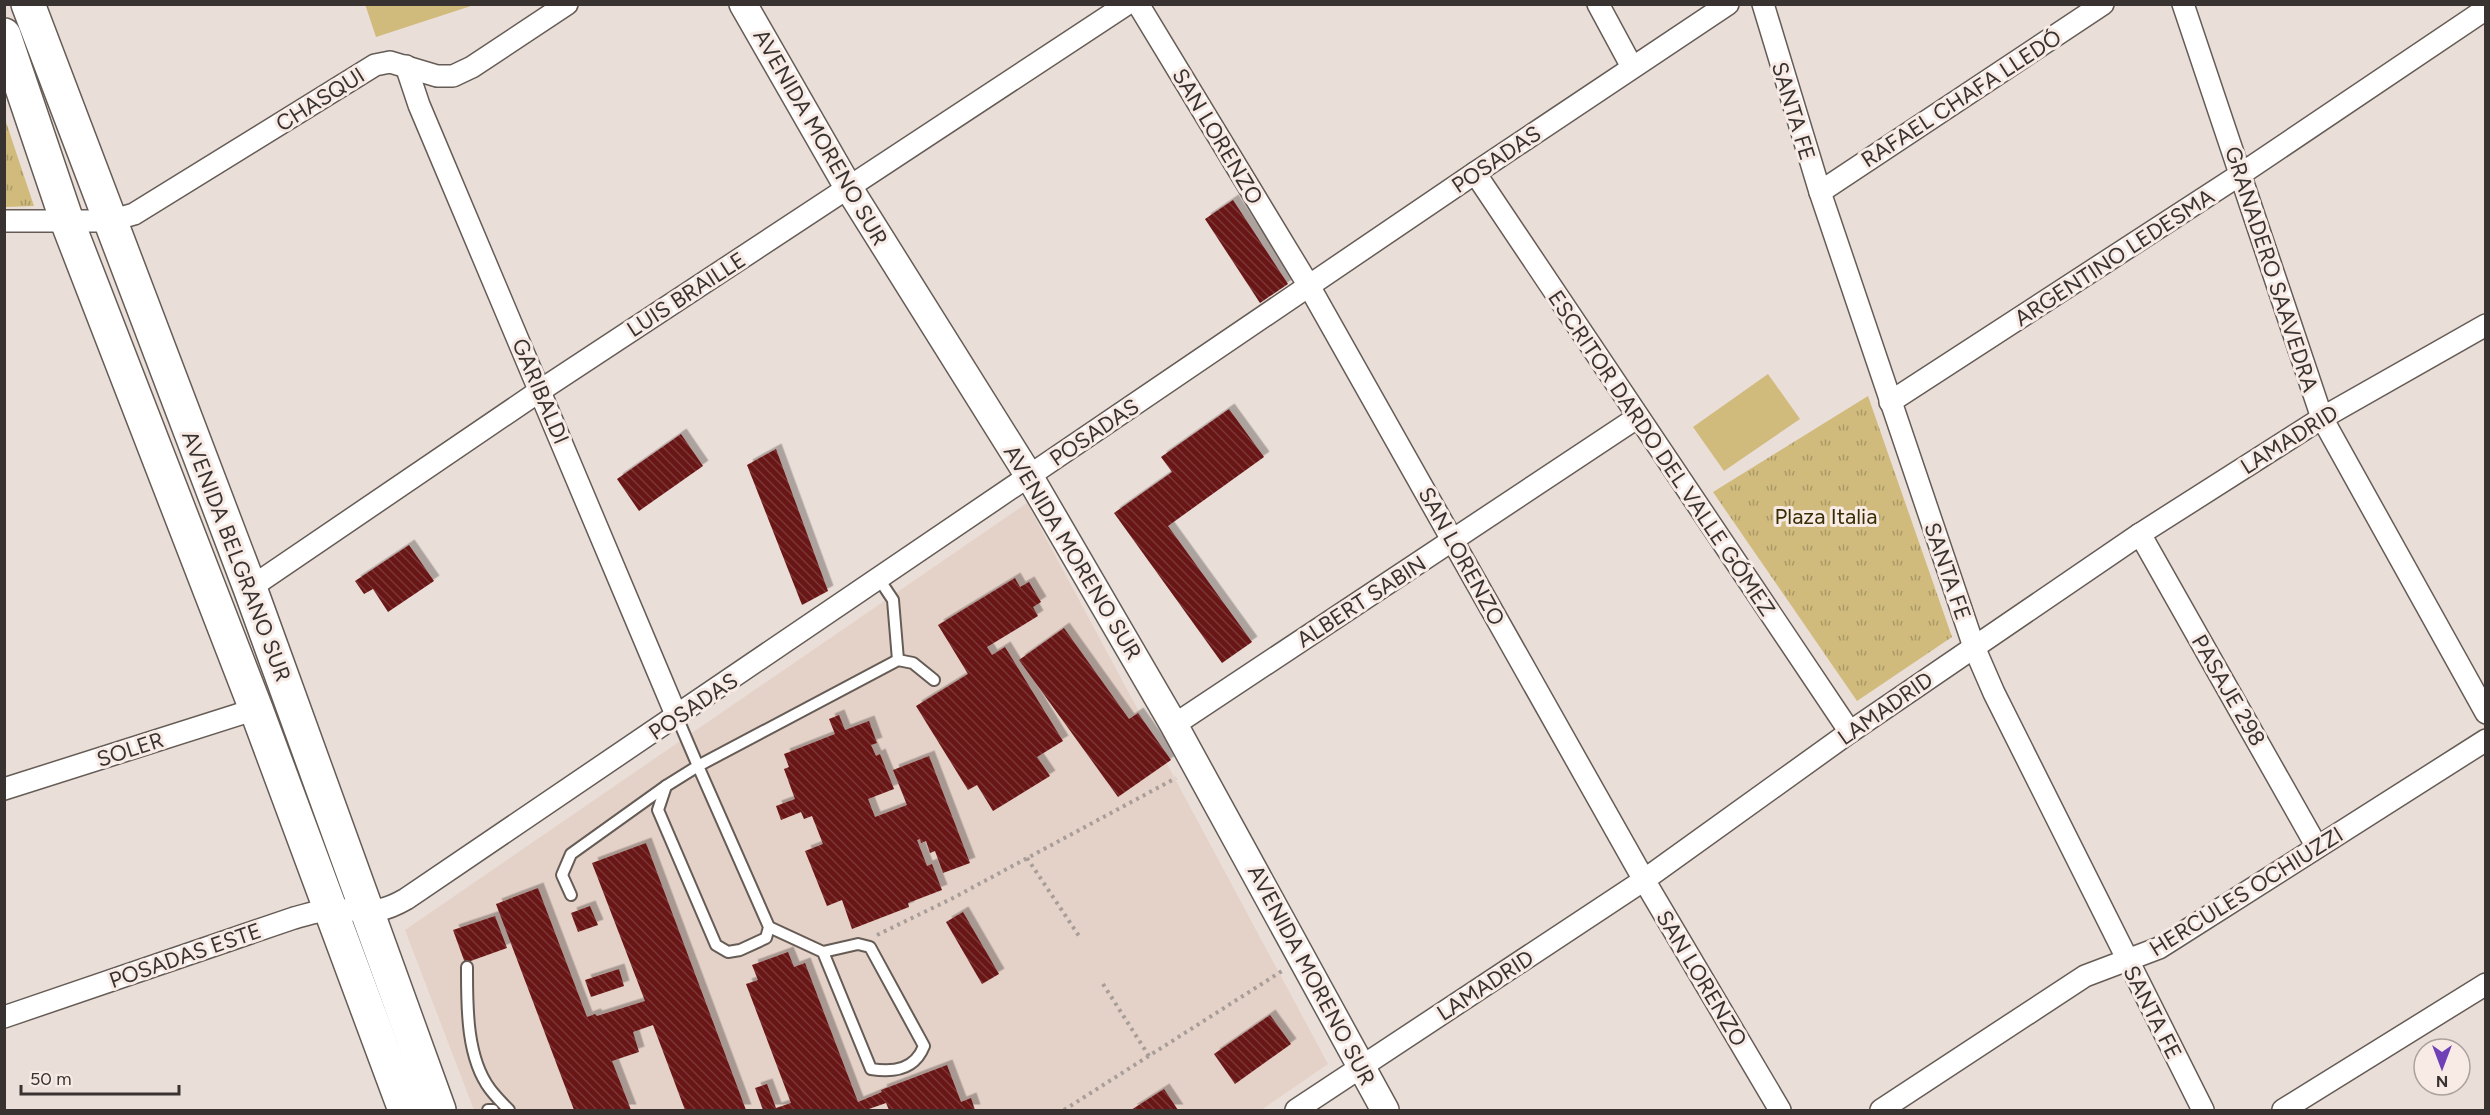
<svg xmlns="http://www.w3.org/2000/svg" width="2490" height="1115" font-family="Figtree,sans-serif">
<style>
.built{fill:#e4d1c7}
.grass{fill:url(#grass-tufts)}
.pitch{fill:#d0bb7c}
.building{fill:url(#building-back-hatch);filter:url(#shadow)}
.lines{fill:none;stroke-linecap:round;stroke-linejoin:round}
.service-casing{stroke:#665c56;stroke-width:14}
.minor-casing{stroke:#665c56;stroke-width:24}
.tertiary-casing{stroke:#665c56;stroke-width:30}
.trunk-casing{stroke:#665c56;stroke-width:36}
.path{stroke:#a79d99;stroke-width:4;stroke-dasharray:3 4.5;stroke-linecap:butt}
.service{stroke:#fff;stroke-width:10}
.minor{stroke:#fff;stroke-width:21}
.tertiary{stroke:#fff;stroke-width:27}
.trunk{stroke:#fff;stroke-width:33}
.labels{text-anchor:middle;stroke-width:6;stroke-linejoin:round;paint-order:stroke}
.street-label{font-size:22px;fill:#383331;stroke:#f8ebe5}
.park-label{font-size:22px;fill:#392d03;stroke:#f8ebe5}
</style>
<defs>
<pattern id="grass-tufts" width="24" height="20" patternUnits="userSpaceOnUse" patternTransform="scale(1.5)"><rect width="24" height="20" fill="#d0bb7c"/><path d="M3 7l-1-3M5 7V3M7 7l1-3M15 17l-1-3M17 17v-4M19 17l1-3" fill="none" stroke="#a96"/></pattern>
<pattern id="building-back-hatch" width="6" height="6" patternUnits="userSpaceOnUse" patternTransform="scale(1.5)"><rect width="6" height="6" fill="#691414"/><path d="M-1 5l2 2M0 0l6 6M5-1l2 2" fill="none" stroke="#7b3737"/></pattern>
<filter id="shadow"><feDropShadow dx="5.5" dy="-5.5" stdDeviation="0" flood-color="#0004"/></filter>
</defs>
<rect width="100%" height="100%" fill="#eaded8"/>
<path class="built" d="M1027,503l301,561 -67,46h-787l-69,-180z"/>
<g class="grass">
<path d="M5,119l29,87 -29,1z"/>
<path d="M1868,396l84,241 -95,64 -144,-209z"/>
</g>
<g class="pitch">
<path d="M365,4h109v1l-98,32z"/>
<path d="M1768,374l32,45 -76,52 -31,-44z"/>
</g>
<g class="building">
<path d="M1233,200l55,84 -28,19 -55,-84z"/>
<path d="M1229,409l35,48 -96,69 84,116 -30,21 -108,-150 58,-41 -11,-15z"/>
<path d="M681,434l22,32 -64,45 -22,-32z"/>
<path d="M776,449l52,142 -26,14 -55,-140z"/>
<path d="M409,545l25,36 -46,31 -15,-23 -9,5 -9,-13z"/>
<path d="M1015,578l5,9 9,-5 12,20 -8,5 5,9 -51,31 5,8 13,-8 58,94 -26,16 13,19 -57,35 -16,-26 -9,5 -52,-84 52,-32 -30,-49z"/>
<path d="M1064,628l65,91 9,-6 33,47 -53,37 -99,-137z"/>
<path d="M839,715l6,15 24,-9 8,22 -6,2 5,11 4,-2 14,35 -26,10 7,18 32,-12 -14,-35 36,-14 41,107 -27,10 -8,-22 -5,2 -4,-12 -5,2 -1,-4 -3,1 10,26 5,-2 10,26 -34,13 1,4 -57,22 -10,-29 -15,6 -22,-55 18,-7 -11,-28 -8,3 -3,-7 -20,8 -5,-14 19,-7 -11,-30 5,-2 -5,-13 51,-20 -6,-15z"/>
<path d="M646,843l100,267h-61l-32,-85 -20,7 6,20 -27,9 19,49h-57l-78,-206 42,-16 49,129 8,-3 2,2 48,-15 -53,-138z"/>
<path d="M590,906l8,19 -20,7 -7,-19z"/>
<path d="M963,912l36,62 -17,10 -36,-62z"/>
<path d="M495,916l12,32 -42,15 -12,-33z"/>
<path d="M788,952l6,15 11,-4 53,139 24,-10 -1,-2 66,-25 14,37 10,-4 4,12h-86l-3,-7 -20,7h-103l-8,-22 12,-4 9,24 15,-5 -45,-119 12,-4 -6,-15z"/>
<path d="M619,969l5,17 -33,11 -6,-17z"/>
<path d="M1270,1015l21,29 -56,40 -21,-30z"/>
<path d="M1164,1089l14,21h-47z"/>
</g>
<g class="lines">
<defs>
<g id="service">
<path d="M879,579l14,21 5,60"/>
<path d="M677,717l21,49 71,161 -3,11 -26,12 -12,2 -12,-7 -58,-135 8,-24 32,-20 200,-106 15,3 21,17"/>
<path d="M571,895l-9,-20 9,-21 95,-68"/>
<path d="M769,927l54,25 35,-8 12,3 54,99c-9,23 -29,27 -53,23l-48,-117"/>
<path d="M467,967c0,38 -1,90 23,122 6,8 13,15 19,21"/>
<path d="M488,1110h5"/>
</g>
<g id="minor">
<path d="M1138,4l171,282 335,594 136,230"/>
<path d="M1598,4l34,63"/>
<path d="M1763,4l57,188 154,455 20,46 209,417"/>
<path d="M2183,4l139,414 164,295"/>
<path d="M406,66l13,39 258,612"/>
<path d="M1475,173l375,559"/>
<path d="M1820,192l283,-188"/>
<path d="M4,221h106l24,-7 241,-149 15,-3 47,14h16l19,-9 95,-63"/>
<path d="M1890,402l351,-228 245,-165"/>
<path d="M2140,534l177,313"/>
<path d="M250,588l291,-198 586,-386"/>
<path d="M1174,725l464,-308"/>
<path d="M4,789l252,-80"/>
<path d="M4,1017l290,-99c12,-3 25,-8 38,-8 33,-2 41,8 74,-11l1069,-726 253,-169"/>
<path d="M1296,1110l348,-230 206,-148 290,-198 182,-116 164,-93"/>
<path d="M1881,1110l204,-134 74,-28 327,-208"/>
<path d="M2283,1110l203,-126"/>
</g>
<path id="tertiary" d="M743,4l105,183 181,289 145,249 211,385"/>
<g id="trunk">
<path d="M28,4l222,584 189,522"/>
<path d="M4,35l63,186 189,488 149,401"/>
</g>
</defs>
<use href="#service" class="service-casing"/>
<use href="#minor" class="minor-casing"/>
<use href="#tertiary" class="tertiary-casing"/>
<use href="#trunk" class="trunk-casing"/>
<g class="path">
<path d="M1027,858l52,78"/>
<path d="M877,935l76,-37 223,-120"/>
<path d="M1103,984l46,72"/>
<path d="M1064,1110l218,-139"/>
</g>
<use href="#service" class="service"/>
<use href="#minor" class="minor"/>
<use href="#tertiary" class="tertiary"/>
<use href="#trunk" class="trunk"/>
</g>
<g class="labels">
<g class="street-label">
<text transform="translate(1961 98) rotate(-33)" y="8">RAFAEL CHAFA LLEDÓ</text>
<text transform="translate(320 99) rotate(-32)" y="8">CHASQUI</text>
<text transform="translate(1794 111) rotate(73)" y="8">SANTA FE</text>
<text transform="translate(1218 136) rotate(59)" y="8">SAN LORENZO</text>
<text transform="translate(821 137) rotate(60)" y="8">AVENIDA MORENO SUR</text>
<text transform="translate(1496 159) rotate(-34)" y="8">POSADAS</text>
<text transform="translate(2114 257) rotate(-33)" y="8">ARGENTINO LEDESMA</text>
<text transform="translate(2272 269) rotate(72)" y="8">GRANADERO SAAVEDRA</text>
<text transform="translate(686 294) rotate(-33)" y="8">LUIS BRAILLE</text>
<text transform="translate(541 391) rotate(67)" y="8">GARIBALDI</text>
<text transform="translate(1094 432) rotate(-34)" y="8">POSADAS</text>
<text transform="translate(2289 439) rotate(-32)" y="8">LAMADRID</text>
<text transform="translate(1662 453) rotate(56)" y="8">ESCRITOR DARDO DEL VALLE GÓMEZ</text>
<text transform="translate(1073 552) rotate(59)" y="8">AVENIDA MORENO SUR</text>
<text transform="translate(237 556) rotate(69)" y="8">AVENIDA BELGRANO SUR</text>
<text transform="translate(1462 556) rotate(61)" y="8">SAN LORENZO</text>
<text transform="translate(1948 571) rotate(71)" y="8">SANTA FE</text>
<text transform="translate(1361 601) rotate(-33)" y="8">ALBERT SABIN</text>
<text transform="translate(2229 690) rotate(60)" y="8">PASAJE 298</text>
<text transform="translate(693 706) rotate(-34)" y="8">POSADAS</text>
<text transform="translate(1885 708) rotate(-35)" y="8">LAMADRID</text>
<text transform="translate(130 749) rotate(-18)" y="8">SOLER</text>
<text transform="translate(2246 891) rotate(-32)" y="8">HERCULES OCHIUZZI</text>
<text transform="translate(185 955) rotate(-19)" y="8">POSADAS ESTE</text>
<text transform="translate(1312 975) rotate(62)" y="8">AVENIDA MORENO SUR</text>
<text transform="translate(1702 978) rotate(59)" y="8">SAN LORENZO</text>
<text transform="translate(1485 985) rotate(-33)" y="8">LAMADRID</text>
<text transform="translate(2153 1012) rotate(63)" y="8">SANTA FE</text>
</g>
<g class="park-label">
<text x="1826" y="524">Plaza Italia</text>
</g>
</g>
<rect width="2490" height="1115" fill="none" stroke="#383331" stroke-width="12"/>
<g transform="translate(2442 1067) rotate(180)"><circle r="28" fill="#f8ebe5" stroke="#aba19d" stroke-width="1.5"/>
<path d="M0-4.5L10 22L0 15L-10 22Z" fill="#7040b7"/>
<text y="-9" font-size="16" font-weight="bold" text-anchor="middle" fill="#383331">N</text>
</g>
<path d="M21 1085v9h158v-9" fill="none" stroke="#383331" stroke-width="3"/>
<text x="30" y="1085" font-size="18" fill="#383331" stroke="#f8ebe5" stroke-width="4.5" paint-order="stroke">50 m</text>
</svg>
